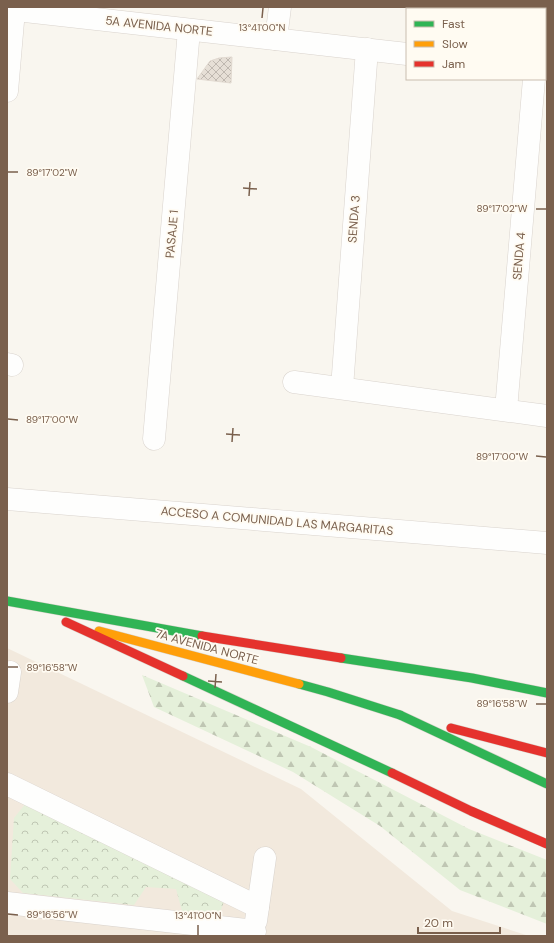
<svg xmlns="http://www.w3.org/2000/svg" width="554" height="943" font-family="'DM Sans',sans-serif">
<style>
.residential{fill:#f2e9dd}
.forest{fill:url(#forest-firs)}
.park{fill:url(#park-crowns)}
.building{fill:url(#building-cross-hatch);stroke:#e2dad1}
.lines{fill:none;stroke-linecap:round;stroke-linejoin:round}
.street-casing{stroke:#d9d3cd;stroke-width:23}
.fast-casing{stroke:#d8d2ca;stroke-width:10}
.slow-casing{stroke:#d8d2ca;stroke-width:10}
.jam-casing{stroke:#d8d2ca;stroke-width:10}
.street{stroke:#fefefd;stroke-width:22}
.fast{stroke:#30b455;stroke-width:9}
.slow{stroke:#ff9f0a;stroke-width:9}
.jam{stroke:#e5322d;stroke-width:9}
.ticks{fill:none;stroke:#7a604d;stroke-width:1.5}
.labels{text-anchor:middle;stroke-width:3.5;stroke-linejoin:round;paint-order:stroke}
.street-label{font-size:12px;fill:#7a604d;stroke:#fffbf2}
.ticks-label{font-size:10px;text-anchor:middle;fill:#7a604d;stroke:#fffbf2;stroke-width:3.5;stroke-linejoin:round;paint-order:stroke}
</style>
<defs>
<pattern id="forest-firs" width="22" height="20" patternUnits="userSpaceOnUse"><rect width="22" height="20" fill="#e5f0da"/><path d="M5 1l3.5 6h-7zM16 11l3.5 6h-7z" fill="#bfc6b3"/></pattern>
<pattern id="park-crowns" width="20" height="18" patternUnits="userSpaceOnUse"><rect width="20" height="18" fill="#e5f0da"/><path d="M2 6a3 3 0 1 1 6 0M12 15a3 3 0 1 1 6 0" fill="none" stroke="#bfc6b3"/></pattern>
<pattern id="building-cross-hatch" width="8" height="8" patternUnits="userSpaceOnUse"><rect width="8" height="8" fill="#e6dfd6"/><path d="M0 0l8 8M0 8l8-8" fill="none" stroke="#bfb8b0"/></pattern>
</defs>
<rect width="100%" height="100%" fill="#f9f6ef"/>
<path class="residential" d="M7,648l294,141 151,122 77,25h-522z"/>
<path class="forest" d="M142,675l169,72 158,82 78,31v64l-87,-34 -80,-64 -87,-54 -139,-65z"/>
<path class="park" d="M26,803l198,98 -5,15 -37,-5 -6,-22 -30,-2 -12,18 -111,-12 -13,-14 4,-61z"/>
<path class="building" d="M232,57l-1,26 -34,-4 13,-18 9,-3z"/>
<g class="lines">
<defs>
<g id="street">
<path d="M7,9l400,45"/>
<path d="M494,9v-2"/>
<path d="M276,39l4,-32"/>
<path d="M545,68l2,1"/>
<path d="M7,91l7,-81"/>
<path d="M7,364l5,1"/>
<path d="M294,382l253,34"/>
<path d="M342,388l25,-339"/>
<path d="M506,410l28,-331"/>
<path d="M154,439l35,-409"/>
<path d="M7,499l540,44"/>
<path d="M7,692l3,-20"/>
<path d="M7,784l251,123"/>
<path d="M7,903l248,28"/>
<path d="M256,921l9,-63"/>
</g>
<g id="fast">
<path d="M7,601l195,35"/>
<path d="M341,658l131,20 75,15"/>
<path d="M183,676l209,97"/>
<path d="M299,684l29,8 72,23"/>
<path d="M400,715l147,69"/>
</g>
<path id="slow" d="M99,631l200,53"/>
<g id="jam">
<path d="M66,622l117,54"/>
<path d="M202,636l139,22"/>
<path d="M451,728l96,25"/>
<path d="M392,773l79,38 76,33"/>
</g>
</defs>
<use href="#street" class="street-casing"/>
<use href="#fast" class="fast-casing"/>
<use href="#slow" class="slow-casing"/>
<use href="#jam" class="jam-casing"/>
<use href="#street" class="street"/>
<use href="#fast" class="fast"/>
<use href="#slow" class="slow"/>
<use href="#jam" class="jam"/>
</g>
<path class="ticks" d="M262,18l1,-10M8,172h10M243,188l14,1M249,196l1,-14M536,209h10M8,419l10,1M226,434l14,1M232,442l1,-14M536,456l10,1M8,667h10M208,681l14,1M215,688l1,-14M536,704h10M8,914l10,1M198,935v-10"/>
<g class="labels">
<g class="street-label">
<text transform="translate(159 26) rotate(6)" y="4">5A AVENIDA NORTE</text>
<text transform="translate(354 219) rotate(-86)" y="4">SENDA 3</text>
<text transform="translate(172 234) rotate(-85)" y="4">PASAJE 1</text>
<text transform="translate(519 256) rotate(-85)" y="4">SENDA 4</text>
<text transform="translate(277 521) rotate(5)" y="4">ACCESO A COMUNIDAD LAS MARGARITAS</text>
<text transform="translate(207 647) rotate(15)" y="4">7A AVENIDA NORTE</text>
</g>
</g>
<g class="ticks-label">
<text x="262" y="31">13°41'00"N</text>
<text x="52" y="176">89°17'02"W</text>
<text x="502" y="212">89°17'02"W</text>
<text x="52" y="423">89°17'00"W</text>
<text x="502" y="460">89°17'00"W</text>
<text x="52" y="671">89°16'58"W</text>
<text x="502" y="707">89°16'58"W</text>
<text x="52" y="918">89°16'56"W</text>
<text x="198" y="919">13°41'00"N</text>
</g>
<rect width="554" height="943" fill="none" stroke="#7a604d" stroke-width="16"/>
<rect x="406" y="8" width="140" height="72" fill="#fffbf2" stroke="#cabdb0"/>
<rect x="414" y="21" width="20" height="6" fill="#30b455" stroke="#cabdb0"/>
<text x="442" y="28" font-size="12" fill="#7a604d">Fast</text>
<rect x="414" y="41" width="20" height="6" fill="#ff9f0a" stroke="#cabdb0"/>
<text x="442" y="48" font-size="12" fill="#7a604d">Slow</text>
<rect x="414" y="61" width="20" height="6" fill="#e5322d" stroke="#cabdb0"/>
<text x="442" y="68" font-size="12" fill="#7a604d">Jam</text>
<path d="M418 927v6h82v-6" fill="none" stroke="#7a604d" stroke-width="2"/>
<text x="424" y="927" font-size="12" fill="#7a604d" stroke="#fffbf2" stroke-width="3" paint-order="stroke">20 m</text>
</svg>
